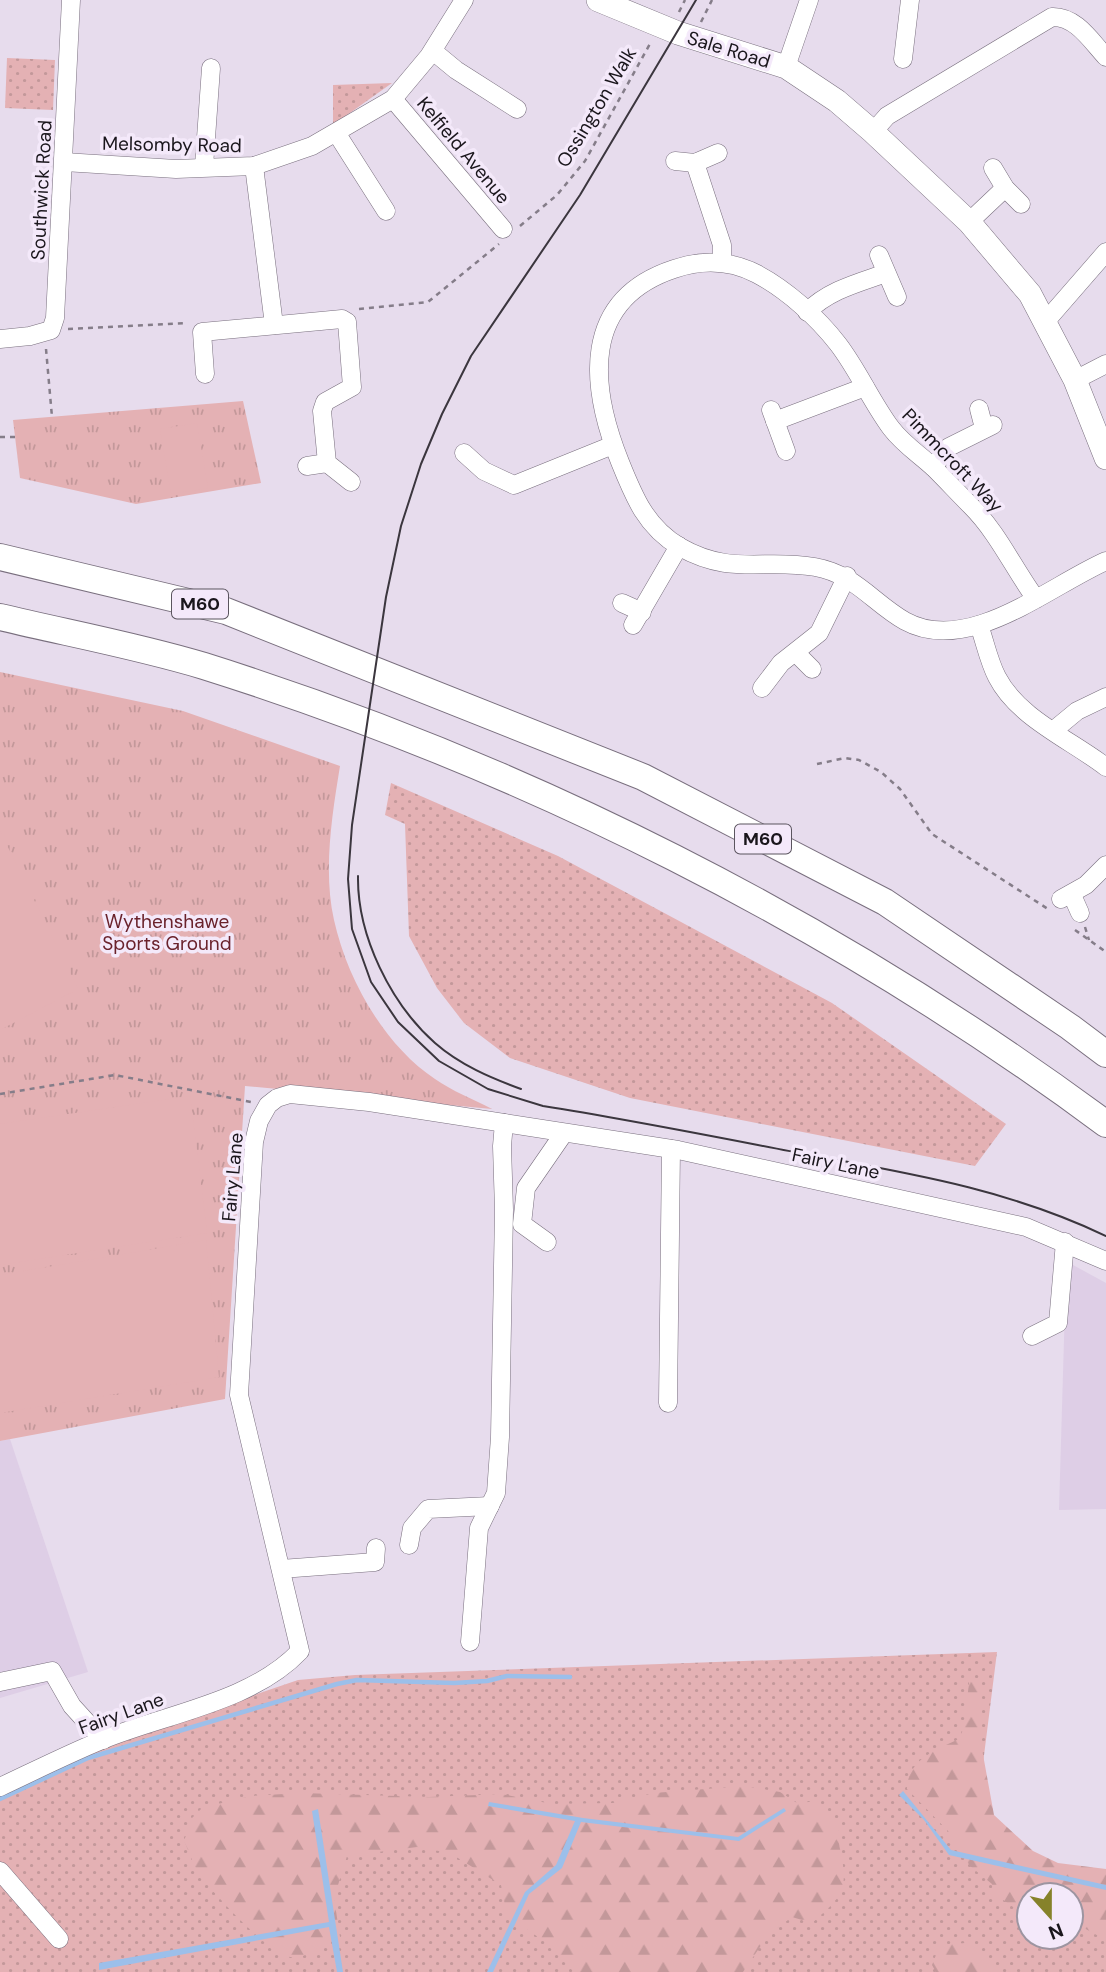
<svg xmlns="http://www.w3.org/2000/svg" width="1106" height="1972" font-family="'DM Sans',sans-serif">
<style>
.built{fill:#decee6}
.grass{fill:url(#grass-dots)}
.forest{fill:url(#forest-firs)}
.park{fill:url(#park-tufts)}
.garden{fill:#e4b1b4}
.water{fill:#9cbfea}
.lines{fill:none;stroke-linecap:round;stroke-linejoin:round}
.stream{stroke:#9cbfea;stroke-width:4.5}
.minor-casing{stroke:#796f7e;stroke-width:19}
.major-casing{stroke:#796f7e;stroke-width:24}
.highway-casing{stroke:#796f7e;stroke-width:28}
.path{stroke:#857d89;stroke-width:2.5;stroke-dasharray:5 5;stroke-linecap:butt}
.minor{stroke:#fff;stroke-width:18}
.major{stroke:#fff;stroke-width:23}
.highway{stroke:#fff;stroke-width:26}
.tram{stroke:#3b363e;stroke-width:2}
.labels{text-anchor:middle;stroke-width:7;stroke-linejoin:round;paint-order:stroke}
.shield{fill:#f4e9fa;stroke:#5b555f;stroke-width:2}
.shield-label{font-size:18px;font-weight:bold;fill:#1a161c}
.street-label{font-size:19px;fill:#1a161c;stroke:#f4e9fa}
.park-label{font-size:19px;fill:#6a222c;stroke:#f4e9fa}
</style>
<defs>
<pattern id="grass-dots" width="8" height="8" patternUnits="userSpaceOnUse" patternTransform="scale(1.75)"><rect width="8" height="8" fill="#e4b1b4"/><path d="M2 2h.1M6 6h.1" fill="none" stroke="#c3989a" stroke-width="1.8" stroke-linecap="round"/></pattern>
<pattern id="forest-firs" width="22" height="20" patternUnits="userSpaceOnUse" patternTransform="scale(1.75)"><rect width="22" height="20" fill="#e4b1b4"/><path d="M5 1l3.5 6h-7zM16 11l3.5 6h-7z" fill="#c3989a"/></pattern>
<pattern id="park-tufts" width="24" height="20" patternUnits="userSpaceOnUse" patternTransform="scale(1.75)"><rect width="24" height="20" fill="#e4b1b4"/><path d="M3 7l-1-3M5 7V3M7 7l1-3M15 17l-1-3M17 17v-4M19 17l1-3" fill="none" stroke="#c3989a"/></pattern>
</defs>
<rect width="100%" height="100%" fill="#e7dced"/>
<g class="built">
<path d="M1073,1265l33,18v226l-47,1 7,-239z"/>
<path d="M10,1439l78,233 -88,26v-257z"/>
</g>
<g class="grass">
<path d="M7,58l48,2 -2,50 -48,-2z"/>
<path d="M392,83l-59,42v-40z"/>
<path d="M391,783l167,73 274,147 174,121 -31,42 -345,-68 -120,-40 -46,-35 -27,-35 -28,-52 -4,-112 -20,-9z"/>
<path d="M997,1652l-23,183 55,60v42h42v-38l35,23v50h-1106v-181l88,-39 210,-72 57,-5z"/>
</g>
<g class="forest">
<path d="M970,1674l11,18 -1,46 14,77 39,36 25,12 48,6v71l-35,-19v-26h-42v23l-36,-25 -1,-9 -22,-18 -22,-35 -41,-42c0,-29 30,-40 52,-50l5,-12z"/>
<path d="M744,1786l36,6 17,11 23,-2c3,12 13,16 18,26 2,6 0,15 2,22 9,41 3,47 -28,74l-20,-6 -24,18 -25,37h-169l-30,-31 -37,-25 -6,-31 -51,-32 -33,-6 -70,9 -13,42 6,39c-15,7 -33,22 -50,20 -20,-2 -77,-64 -90,-82 -7,-10 -11,-24 -16,-34l8,-23 10,-10 48,-12 51,-3 128,4 72,-3 51,10 61,-1 41,-10z"/>
<path d="M966,1943l29,29h-59l-4,-7 8,-20z"/>
</g>
<g class="park">
<path d="M243,401l18,82 -125,21 -116,-26 -7,-58z"/>
<path d="M0,672l183,39 157,55c-8,49 -17,105 -6,154 13,59 50,125 101,159 17,12 38,20 57,30l-247,-23 -20,313 -225,42z"/>
</g>
<g class="garden">
<path d="M197,423l11,65 -37,6 -11,-65z"/>
<path d="M0,831l78,158 -78,41z"/>
<path d="M190,1096l17,137 -207,32v-141z"/>
<path d="M206,1240l13,137 -219,36v-138z"/>
</g>
<g class="water">
<path d="M903,1791l48,59 155,35v5l-157,-35 -25,-35 -25,-25z"/>
<path d="M489,1802l94,16 155,19 46,-29 2,3 -47,30 -158,-19 -19,46 -33,26 -36,78h-6l38,-80 31,-27 19,-44 -87,-15z"/>
<path d="M318,1809l25,163h-6l-8,-45 -230,43v-7l230,-41 -17,-111z"/>
</g>
<g class="lines">
<path class="stream" d="M0,1799l88,-41 249,-74 20,-4 97,3 33,-2 20,-5 63,1"/>
<defs>
<g id="minor">
<path d="M433,51l23,19 61,39"/>
<path d="M903,59l7,-59"/>
<path d="M786,67l23,-67"/>
<path d="M393,99l110,130"/>
<path d="M873,132l14,-16 165,-99c24,-1 39,24 54,40"/>
<path d="M337,134l49,77"/>
<path d="M675,161l20,2 23,-10"/>
<path d="M64,162l112,7 78,-3 58,-20 81,-47 36,-43 35,-56"/>
<path d="M695,163l27,82v16"/>
<path d="M204,166l7,-98"/>
<path d="M254,166l20,159"/>
<path d="M993,168l12,20 16,16"/>
<path d="M969,222l36,-34"/>
<path d="M879,255l18,42"/>
<path d="M807,312c22,-22 51,-29 79,-39"/>
<path d="M1046,321l60,-69"/>
<path d="M0,339l30,-3 21,-6 4,-12 16,-318"/>
<path d="M205,374l-3,-42 140,-13 5,3 5,65 -27,15 -3,9 5,52 24,19"/>
<path d="M1075,380l31,-16"/>
<path d="M979,409l5,19"/>
<path d="M771,410l15,41"/>
<path d="M775,421l90,-34"/>
<path d="M464,453l20,18 30,14 99,-40"/>
<path d="M307,466l20,-3"/>
<path d="M933,467l16,-20 44,-22"/>
<path d="M1036,599c-22,-30 -38,-66 -65,-93 -12,-12 -24,-25 -37,-38 -14,-13 -31,-24 -43,-40 -20,-27 -33,-58 -53,-84 -21,-27 -51,-54 -81,-70 -27,-14 -54,-15 -83,-5 -94,31 -84,118 -54,193 14,35 26,65 60,85 51,29 83,11 135,20 40,7 58,36 90,54 63,35 144,-35 201,-60"/>
<path d="M622,603l20,9"/>
<path d="M633,625l46,-79"/>
<path d="M979,625c6,17 10,37 18,52 21,41 74,63 109,90"/>
<path d="M796,653l16,16"/>
<path d="M762,688l19,-25 38,-30 28,-57"/>
<path d="M1054,730l23,-19 29,-14"/>
<path d="M1072,895l8,18"/>
<path d="M1061,899l25,-14 20,-20"/>
<path d="M547,1242l-25,-18 4,-36 38,-55"/>
<path d="M1032,1336l26,-13 7,-81"/>
<path d="M668,1403l3,-254"/>
<path d="M409,1545l3,-17 16,-19 62,-3"/>
<path d="M281,1569l94,-7 1,-14"/>
<path d="M470,1642l9,-114 17,-35 4,-56 4,-227 -2,-64 2,-23"/>
<path d="M0,1682l52,-11 20,35 31,34"/>
<path d="M0,1787c34,-16 68,-33 102,-47 63,-26 150,-38 198,-89l-61,-256 15,-253 5,-21 9,-16 9,-7 13,-4 79,8 309,48 348,77 80,34"/>
<path d="M0,1871l59,68"/>
</g>
<path id="major" d="M598,0l80,33 108,34 51,34 36,31 96,90 61,72 45,86 31,78"/>
<g id="highway">
<path d="M0,557l226,54 417,166 242,125 185,125 36,27"/>
<path d="M0,617c67,16 138,29 204,49 321,101 631,257 902,458"/>
</g>
</defs>
<use href="#minor" class="minor-casing"/>
<use href="#major" class="major-casing"/>
<use href="#highway" class="highway-casing"/>
<g class="path">
<path d="M679,12l6,-12"/>
<path d="M701,22l11,-22"/>
<path d="M520,226l37,-31 28,-34 66,-119"/>
<path d="M359,309l69,-7 71,-58"/>
<path d="M68,329l119,-6"/>
<path d="M46,349l6,68"/>
<path d="M0,437h15"/>
<path d="M817,764l28,-6 14,2 22,12 19,17 32,45 116,75"/>
<path d="M1085,927l4,13"/>
<path d="M1075,930l31,22"/>
<path d="M0,1094l115,-19 136,27"/>
</g>
<use href="#minor" class="minor"/>
<use href="#major" class="major"/>
<use href="#highway" class="highway"/>
<g class="tram">
<path d="M696,0l-116,195 -109,161 -29,58 -21,50 -20,62 -15,71 -34,228 -4,54 4,50 19,53 27,40 41,39 49,28 55,17c89,14 178,32 267,49 103,19 200,35 296,81"/>
<path d="M358,876c-1,60 33,128 77,167 25,22 56,35 86,46"/>
</g>
</g>
<g class="labels">
<g class="shield">
<rect x="172" y="589.5" width="56" height="29" rx="5"/>
<rect x="735" y="824.5" width="56" height="29" rx="5"/>
</g>
<g class="shield-label">
<text x="200" y="610">M60</text>
<text x="763" y="845">M60</text>
</g>
<g class="street-label">
<text transform="translate(729 49) rotate(17)" y="7">Sale Road</text>
<text transform="translate(596 107) rotate(-59)" y="7">Ossington Walk</text>
<text transform="translate(172 144) rotate(1)" y="7">Melsomby Road</text>
<text transform="translate(464 150) rotate(50)" y="7">Kelfield Avenue</text>
<text transform="translate(41 190) rotate(-87)" y="7">Southwick Road</text>
<text transform="translate(953 460) rotate(46)" y="7">Pimmcroft Way</text>
<text transform="translate(836 1163) rotate(12)" y="7">Fairy Lane</text>
<text transform="translate(232 1177) rotate(-85)" y="7">Fairy Lane</text>
<text transform="translate(121 1713) rotate(-20)" y="7">Fairy Lane</text>
</g>
<g class="park-label">
<text x="167" y="928">Wythenshawe<tspan x="167" dy="22">Sports Ground</tspan></text>
</g>
</g>
<g transform="translate(1050 1916) rotate(159)"><circle r="33" fill="#f4e9fa" stroke="#9d95a1" stroke-width="2"/>
<path d="M0-5L12 26L0 18L-12 26Z" fill="#86822a"/>
<text y="-10" font-size="19" font-weight="bold" text-anchor="middle" fill="#1a161c">N</text>
</g>
</svg>
